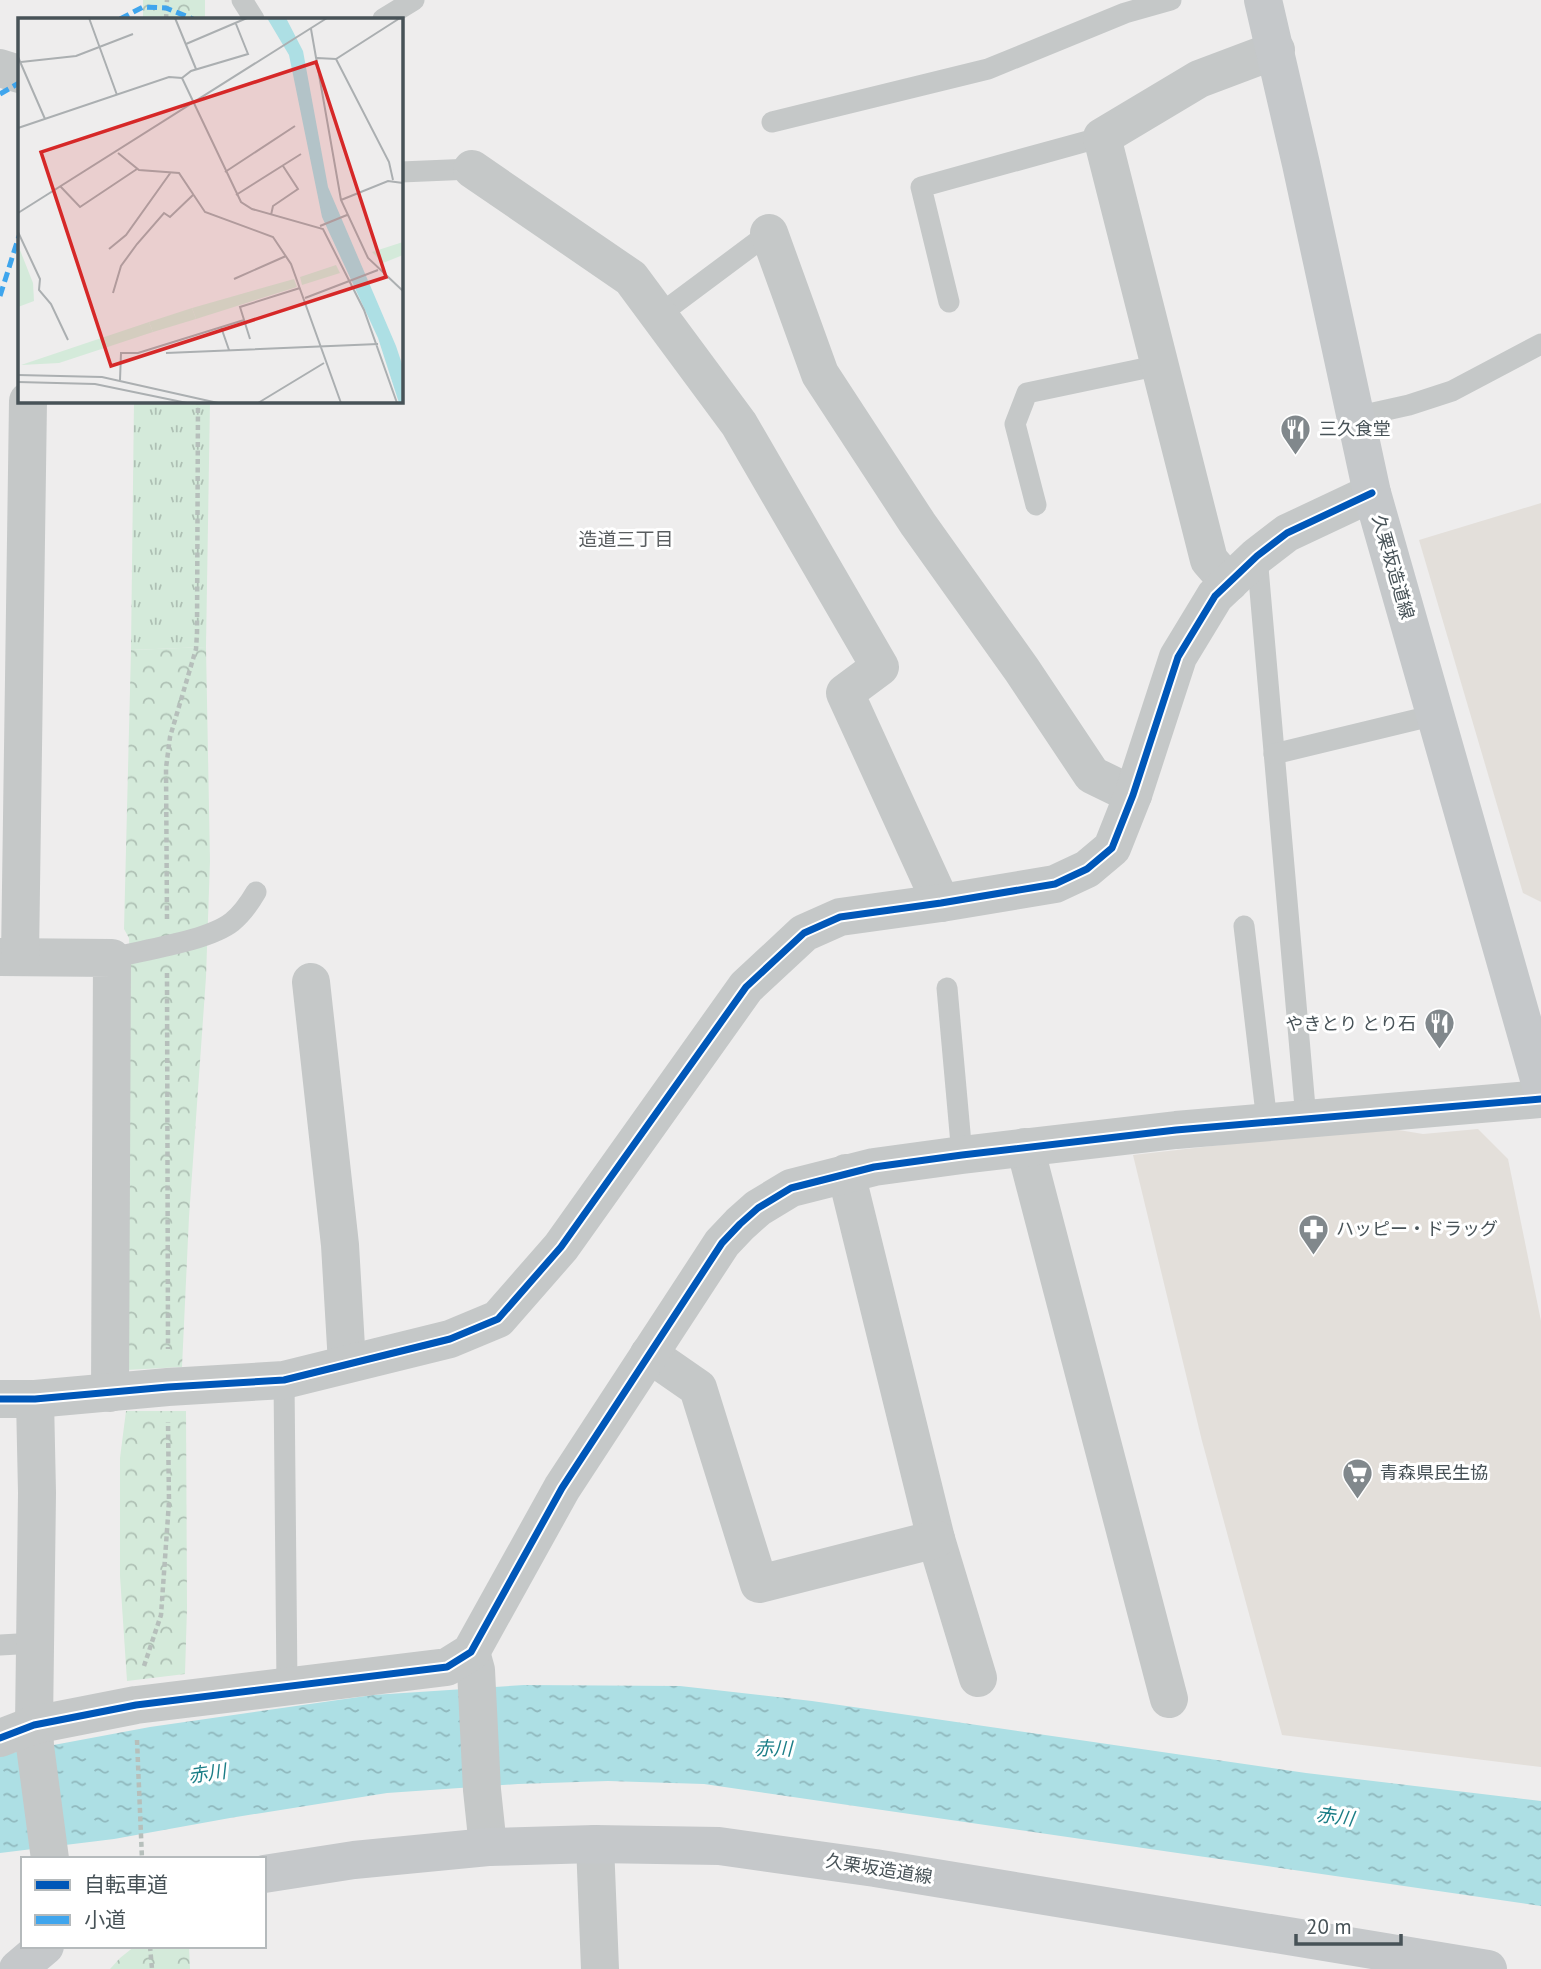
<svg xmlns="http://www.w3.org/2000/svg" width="1541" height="1969" font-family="'PT Sans','Noto Sans JP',sans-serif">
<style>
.commercial{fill:#e3dfda}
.grass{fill:url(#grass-tufts)}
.forest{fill:url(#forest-crowns)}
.water{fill:url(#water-ripples)}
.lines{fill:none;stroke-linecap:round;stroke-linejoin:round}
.path{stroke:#b6bfbb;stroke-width:4.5;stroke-dasharray:5 3.5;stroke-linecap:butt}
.lane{stroke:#c5c8c8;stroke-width:21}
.street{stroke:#c5c8c8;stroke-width:38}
.secondary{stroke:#c5c8ca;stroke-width:38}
.quiet{stroke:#3fa5ed;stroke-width:5;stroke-dasharray:10 5;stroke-linecap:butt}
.cycleway-casing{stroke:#fff;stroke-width:11}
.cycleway{stroke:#0057b8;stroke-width:7}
.labels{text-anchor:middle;stroke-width:6;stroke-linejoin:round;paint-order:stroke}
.poi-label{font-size:18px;fill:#475257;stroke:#fff;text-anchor:start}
.street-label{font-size:18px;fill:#475257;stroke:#fff}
.neighbourhood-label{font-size:19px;fill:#5a5e60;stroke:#fff}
.water-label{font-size:19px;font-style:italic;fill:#1c7e87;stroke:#fff}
.inset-road{fill:none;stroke:#abafb1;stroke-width:2}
.view{fill:#d62828;fill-opacity:0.15;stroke:#d62828;stroke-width:3.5}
.inset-edge{fill:none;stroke:#475257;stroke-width:3.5}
</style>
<defs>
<pattern id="grass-tufts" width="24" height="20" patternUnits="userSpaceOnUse" patternTransform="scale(1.75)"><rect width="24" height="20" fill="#d4eada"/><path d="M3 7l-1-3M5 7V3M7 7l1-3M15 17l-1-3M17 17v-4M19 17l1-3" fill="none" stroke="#aec0b4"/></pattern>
<pattern id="forest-crowns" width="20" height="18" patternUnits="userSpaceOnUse" patternTransform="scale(1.75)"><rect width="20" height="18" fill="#d4eada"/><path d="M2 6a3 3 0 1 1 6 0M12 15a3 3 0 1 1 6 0" fill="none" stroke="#aec0b4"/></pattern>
<pattern id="water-ripples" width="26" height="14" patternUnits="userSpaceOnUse" patternTransform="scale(1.75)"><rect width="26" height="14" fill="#addfe4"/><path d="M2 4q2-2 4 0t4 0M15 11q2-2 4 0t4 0" fill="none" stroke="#8fb7bc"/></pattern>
</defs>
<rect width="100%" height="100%" fill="#eeeded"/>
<g class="commercial">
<path d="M1541,503v399l-18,-9 -104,-353z"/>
<path d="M1381,1127l42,7 55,-5 30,30 33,162v446l-259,-32 -80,-294 -69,-286z"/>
</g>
<path class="grass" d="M134,401h76l-4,246 -75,3z"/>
<g class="forest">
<rect x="143" y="0" width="62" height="19"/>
<path d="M206,647l4,214 -4,116 -17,240 -7,150 -56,3 4,-403 -1,-29 -5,-9 7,-279z"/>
<path d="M126,1411h60l1,197 -2,66 -58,7 -7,-105v-118z"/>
<path d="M135,1946h54l1,23h-80l10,-11z"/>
</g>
<path class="water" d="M524,1685l156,1 132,15 494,72 235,28v105l-837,-122 -96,-3 -90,3 -131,9 -157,25 -116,21 -114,14v-98l150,-28 223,-32z"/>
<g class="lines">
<g class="path">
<path d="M166,19l1,-19"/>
<path d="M167,919l-1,-151 4,-31 26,-88 1,-16 1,-232"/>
<path d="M167,973l1,376"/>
<path d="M144,1666l17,-51 8,-113 -1,-80"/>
<path d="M137,1740l5,119"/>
<path d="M150,1946l2,23"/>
</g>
<g class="lane">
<path d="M242,0l12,19"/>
<path d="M383,19l31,-19"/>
<path d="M772,122l216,-53 137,-56 46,-13"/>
<path d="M401,172l71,-3"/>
<path d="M949,302l-28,-115 181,-50"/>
<path d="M659,315l110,-82"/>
<path d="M1355,417l54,-12 43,-14 89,-47"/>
<path d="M1036,505l-21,-81 12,-31 133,-28"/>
<path d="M1257,556l49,563"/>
<path d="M1274,754l161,-39"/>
<path d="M1244,926l23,196"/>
<path d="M112,958c31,-8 96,-17 120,-36 11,-9 17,-18 24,-30"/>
<path d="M947,988l15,167"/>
<path d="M284,1380l3,306"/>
<path d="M0,1645l35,-2"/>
</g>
<g class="street">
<path d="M0,68l19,6"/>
<path d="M472,169l159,109 108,146 141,243 -35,26 96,210"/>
<path d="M769,233l51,141 98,150 104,146 70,105 41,20"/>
<path d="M1229,583l-20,-23 -107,-423 97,-58 77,-29"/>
<path d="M0,957l112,1 -2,435"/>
<path d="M20,957l8,-556"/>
<path d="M311,982l29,263 7,119"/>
<path d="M1025,1147l144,552"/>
<path d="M846,1173l90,366 42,139"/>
<path d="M649,1354l49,34 61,196 177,-45"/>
<path d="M0,1399h35l133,-12 116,-7 166,-41 48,-20 63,-72 185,-260 58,-54 36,-16 101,-14 114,-19 32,-15 25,-21 21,-53 45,-138 37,-61 42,-40 30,-23 85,-40"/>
<path d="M35,1399l2,94 -3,232 1,21 15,113"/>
<path d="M471,1652l5,18 6,120 6,57"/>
<path d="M0,1738l34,-13 102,-20 311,-38 24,-15 91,-164 160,-245 18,-19 18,-16 33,-20 83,-21 88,-12 214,-25 365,-31"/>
<path d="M595,1844l5,125"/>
</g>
<g class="secondary">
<path d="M1263,0l38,164 71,329 169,593"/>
<path d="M264,1874l90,-14 134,-13 107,-3 124,2 156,22 613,101"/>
<path d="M18,1969l27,-23"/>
</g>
<g class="quiet">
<path d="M120,19l23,-12 23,1 27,11"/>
<path d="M0,94l19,-11"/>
<path d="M0,296l19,-60"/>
</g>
<defs>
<g id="cycleway">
<path d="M0,1399h35l133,-12 116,-7 166,-41 48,-20 63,-72 185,-260 58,-54 36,-16 101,-14 114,-19 32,-15 25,-21 21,-53 45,-138 37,-61 42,-40 30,-23 85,-40"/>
<path d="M0,1738l34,-13 102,-20 311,-38 24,-15 91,-164 160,-245 18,-19 18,-16 33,-20 83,-21 88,-12 214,-25 365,-31"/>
</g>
</defs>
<use href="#cycleway" class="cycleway-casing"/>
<use href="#cycleway" class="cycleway"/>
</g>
<defs>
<symbol id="restaurant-pin" viewBox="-11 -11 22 30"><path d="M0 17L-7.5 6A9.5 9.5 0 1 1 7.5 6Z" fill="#81888c" stroke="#fff"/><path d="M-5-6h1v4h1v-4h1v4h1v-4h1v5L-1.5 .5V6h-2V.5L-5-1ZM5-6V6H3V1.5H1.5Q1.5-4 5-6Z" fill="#fff"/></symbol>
<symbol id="pharmacy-pin" viewBox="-11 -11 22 30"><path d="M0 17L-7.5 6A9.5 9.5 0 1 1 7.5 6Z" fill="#81888c" stroke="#fff"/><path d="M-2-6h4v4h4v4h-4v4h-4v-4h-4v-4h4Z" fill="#fff"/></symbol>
<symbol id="supermarket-pin" viewBox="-11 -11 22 30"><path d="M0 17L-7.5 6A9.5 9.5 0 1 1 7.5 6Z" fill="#81888c" stroke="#fff"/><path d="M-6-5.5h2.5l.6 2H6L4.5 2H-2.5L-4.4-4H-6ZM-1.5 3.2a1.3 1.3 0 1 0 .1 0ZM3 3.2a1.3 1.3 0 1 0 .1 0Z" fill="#fff"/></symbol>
</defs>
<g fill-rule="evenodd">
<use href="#restaurant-pin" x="1278" y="412" width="35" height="47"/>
<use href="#restaurant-pin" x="1422" y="1006" width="35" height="47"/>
<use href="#pharmacy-pin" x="1296" y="1212" width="35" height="47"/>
<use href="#supermarket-pin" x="1340" y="1456" width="35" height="47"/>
</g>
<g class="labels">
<g class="poi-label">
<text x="1319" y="435">三久食堂</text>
<text x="1416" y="1030" text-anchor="end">やきとり とり石</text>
<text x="1336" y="1235">ハッピー・ドラッグ</text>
<text x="1380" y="1479">青森県民生協</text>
</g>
<g class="street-label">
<text transform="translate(1393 567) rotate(74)" y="6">久栗坂造道線</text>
<text transform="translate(879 1869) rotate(9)" y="6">久栗坂造道線</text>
</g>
<g class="neighbourhood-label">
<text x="626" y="546">造道三丁目</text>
</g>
<g class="water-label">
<text transform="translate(773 1748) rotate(1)" y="7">赤川</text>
<text transform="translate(207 1773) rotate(-8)" y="7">赤川</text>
<text transform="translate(1335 1816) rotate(8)" y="7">赤川</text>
</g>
</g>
<g transform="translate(18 18)">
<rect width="385" height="385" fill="#eeeded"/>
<path d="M174,290l4,11 -43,13 -4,-10z" fill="#d4eada"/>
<path d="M385,224v13l-20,8 -11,-11zM318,247l4,8 -38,12 -2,-8zM276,261l3,8 -101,32 -4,-11zM131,304l4,10 -94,31 -38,2z" fill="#d4eada"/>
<path d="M0,227l15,38 1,18 -16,6z" fill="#d4eada"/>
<path d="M249,0h19l17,33 25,136 68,159 7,21v36h-4l-21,-65 -56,-121 -33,-162z" fill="#addfe4"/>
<path class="inset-road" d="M71,0l28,77M157,0l21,51M293,11l30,171 27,58 35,33M168,26l61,-26M0,39l27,62M299,40l19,1 64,-41M318,41l53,103 4,18M3,44l55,-6 57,-22M164,60l9,-7 57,-17 -12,-30M0,110l151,-51 13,1 59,124 11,7 71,20 41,81 33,93M100,135l21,17 40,3 26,39 68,25 18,27 50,139M207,154l70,-46M42,168l20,21 57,-38M218,177l65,-41M323,182l47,-19 15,2M0,195l309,-195M253,197l2,-9 25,-17 -15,-23M302,208l27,-11M0,214l22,47 -1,11 12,14 17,36M91,231l17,-14 45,-63M216,261l52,-23M95,275l8,-27 16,-22 27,-31 6,4 24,-23M287,280l73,-28M203,309l8,23M232,321l-10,-32 60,-19M148,335l212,-9M0,357l84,2 116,26M102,362l1,-27h17l106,-33M0,364l77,2 92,19M240,385l66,-40"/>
<path class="view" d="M298,44l70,215 -275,89 -70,-214z"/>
<rect width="385" height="385" class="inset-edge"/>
</g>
<rect x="21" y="1857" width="245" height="91" fill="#ffffff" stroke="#b5babc" stroke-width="2"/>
<rect x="35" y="1880" width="35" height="10" fill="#0057b8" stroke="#b5babc" stroke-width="2"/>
<text x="84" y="1892" font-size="21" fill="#475257">自転車道</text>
<rect x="35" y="1915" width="35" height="10" fill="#3fa5ed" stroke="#b5babc" stroke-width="2"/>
<text x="84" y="1927" font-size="21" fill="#475257">小道</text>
<path d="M1296 1934v10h105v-10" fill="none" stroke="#475257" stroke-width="3.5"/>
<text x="1306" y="1934" font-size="21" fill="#475257" stroke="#ffffff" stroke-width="5" paint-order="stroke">20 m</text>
</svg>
